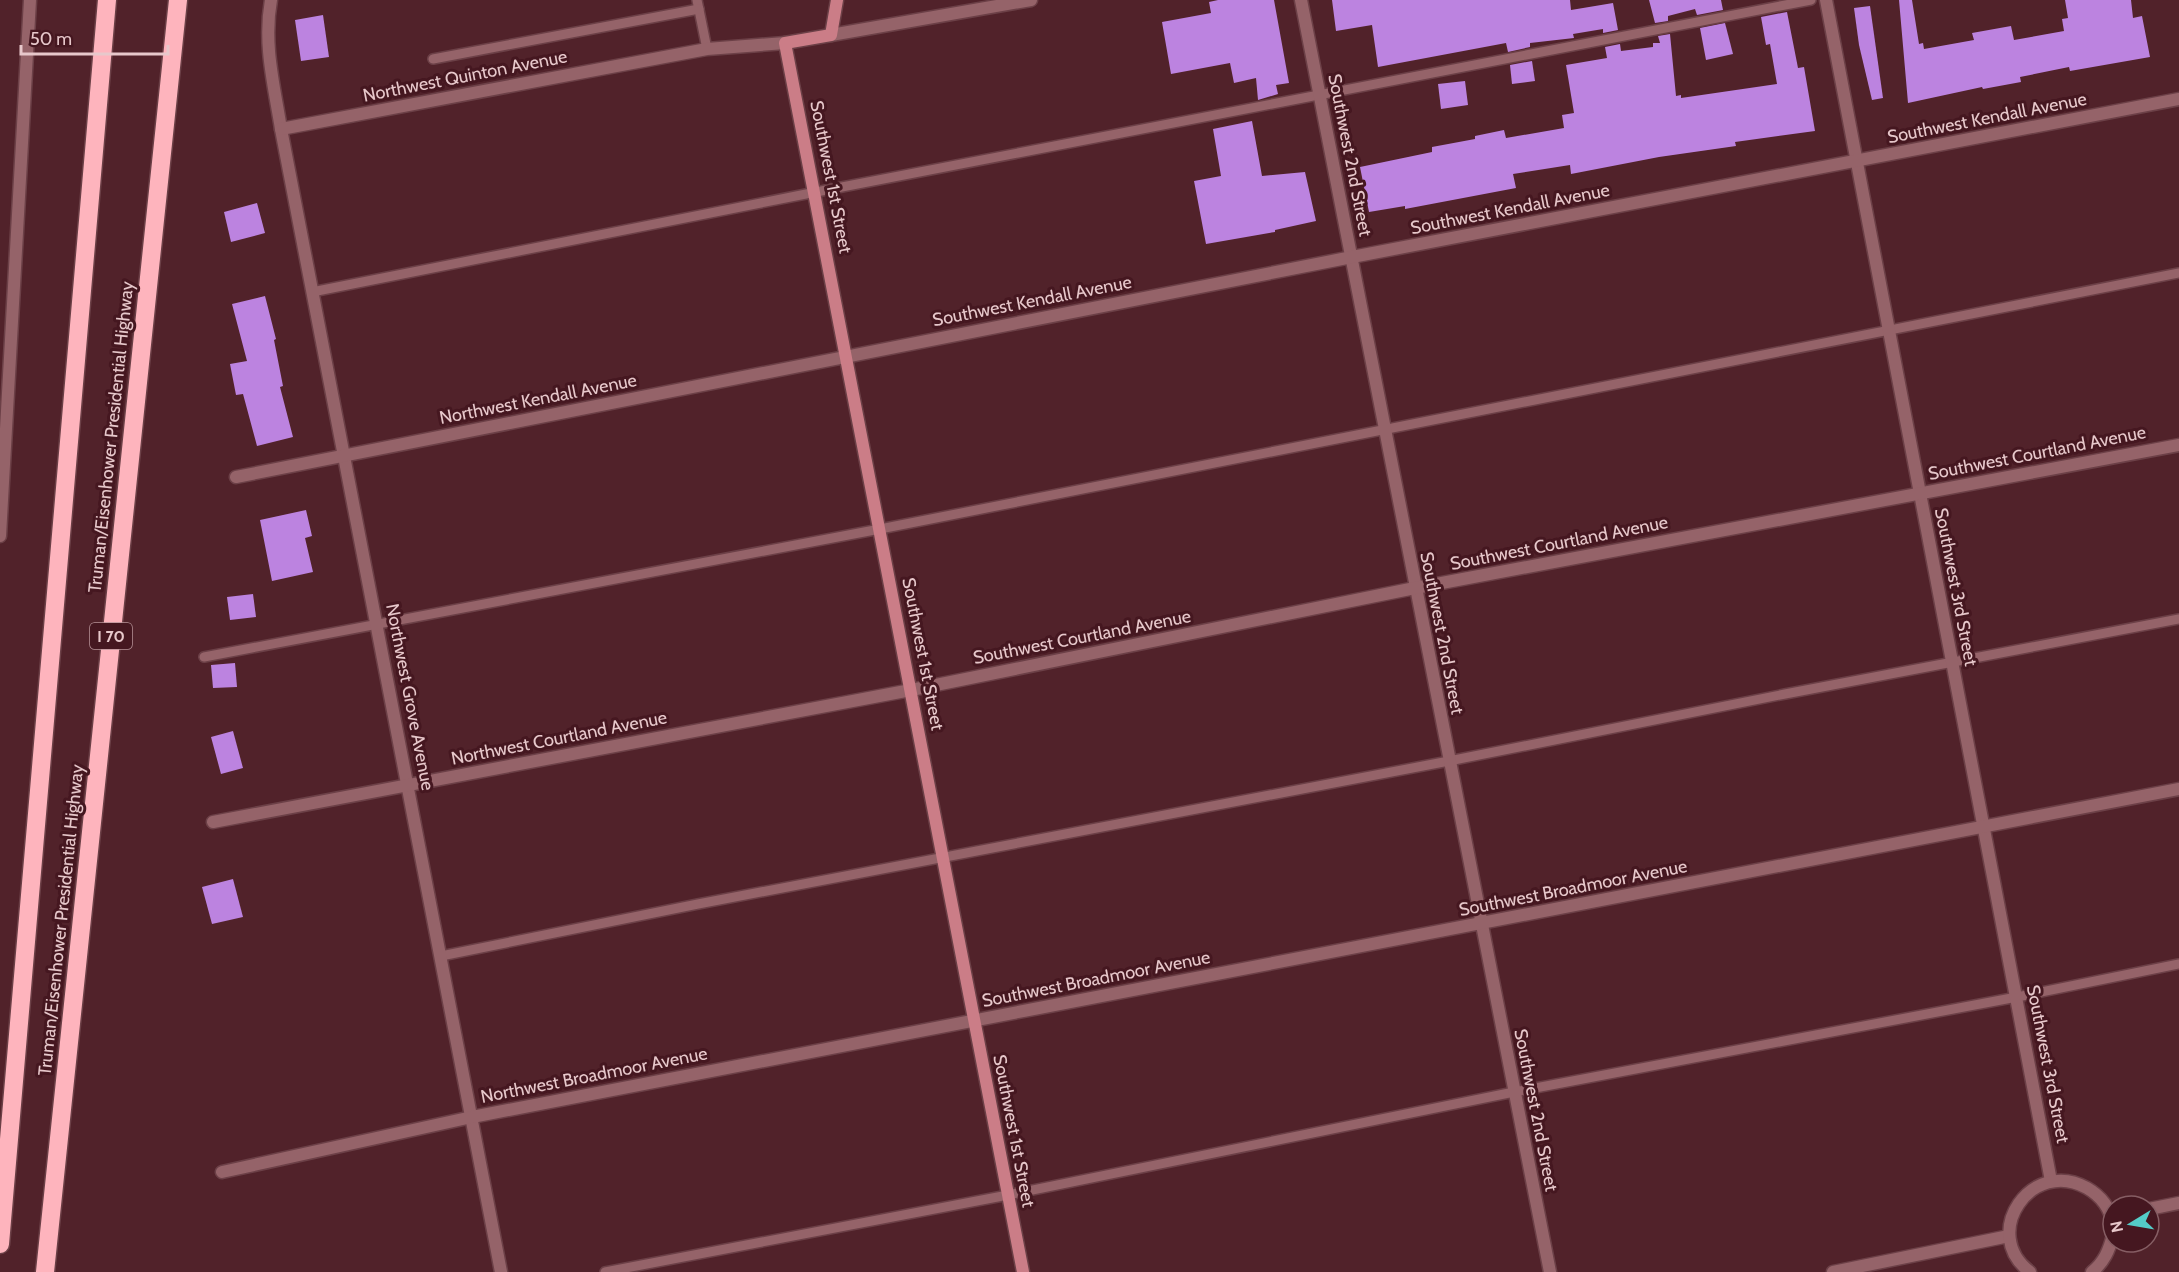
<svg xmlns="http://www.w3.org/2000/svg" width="2179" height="1272" font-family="Cabin,sans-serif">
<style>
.building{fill:#bc83e0}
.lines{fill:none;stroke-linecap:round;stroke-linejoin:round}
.lane-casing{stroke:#6c4047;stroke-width:12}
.street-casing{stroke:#6c4047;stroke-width:15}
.secondary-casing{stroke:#6c4047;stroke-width:15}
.highway-casing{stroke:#6c4047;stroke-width:21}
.lane{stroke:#956369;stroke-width:9}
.street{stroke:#956369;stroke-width:12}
.secondary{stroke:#cb7d87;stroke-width:12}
.highway{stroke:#feb4bd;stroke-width:18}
.labels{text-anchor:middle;stroke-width:6;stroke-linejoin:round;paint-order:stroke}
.shield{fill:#451720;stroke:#b69398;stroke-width:1.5}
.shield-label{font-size:16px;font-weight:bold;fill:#e7c8cb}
.street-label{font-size:18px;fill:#e7c8cb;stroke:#451720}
</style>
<rect width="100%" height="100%" fill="#51222a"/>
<g class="building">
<path d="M1218,0h56l15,83 -13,2 2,9 -20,6 -2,-22 -22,5 -4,-20 -59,11 -9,-52 49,-9 -2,-11z"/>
<path d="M1332,0h238l1,10 42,-7 5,27 -15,3v-4l-30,5 1,4 -44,5v4l-22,5 -2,-9 -128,24 -6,-42 -36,6z"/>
<path d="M1649,0h72l2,10 -26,5 -2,-6 -27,7v5l-13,2z"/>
<path d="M1899,0h13l7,44 4,-1 1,6 50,-9 -2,-7 39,-7 3,14 50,-9 -2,-12 6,-1 -3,-18h66l2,18 9,-2 8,41 -80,14 -1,-4 -49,10 1,5 -38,7 -1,-2 -74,16z"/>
<path d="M1870,6l13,92 -11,2 -13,-55 -5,-37z"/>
<path d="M1787,12l11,56 6,-1 11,64 -80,11 1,4 -77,11 -88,17 -1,-9 -57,9 3,14 -111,21v-3l-36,6 -9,-45 72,-15v-5l43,-8v-3l29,-6 2,8 58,-10 -2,-13 12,-2 -8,-48 41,-7 -2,-11 15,-3 1,7 32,-4v-4h7l-2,-7 12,-2 6,62 5,-1v3l96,-14 -7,-40 -4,1 -5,-28z"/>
<path d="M323,15l6,42 -28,4 -6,-41z"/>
<path d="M1725,23l8,31 -27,6 -6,-32z"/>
<path d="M1532,61l3,20 -23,3 -2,-19z"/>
<path d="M1465,81l3,24 -27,4 -3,-25z"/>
<path d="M1252,121l10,55 43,-4 11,49 -41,9v2l-69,12 -12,-63 27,-5 -8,-47z"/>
<path d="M257,203l8,30 -34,9 -7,-30z"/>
<path d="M265,296l11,43 -2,1 9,46 -3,1 13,50 -36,9 -14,-52 -7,1 -6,-31 17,-3 -15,-57z"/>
<path d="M306,510l6,26 -7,2 8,34 -41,9 -12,-61z"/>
<path d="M253,594l3,23 -26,3 -3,-23z"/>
<path d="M235,663l2,24 -24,1 -2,-23z"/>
<path d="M233,731l10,37 -22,6 -10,-37z"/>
<path d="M233,879l10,38 -31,7 -10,-37z"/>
</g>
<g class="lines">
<defs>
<g id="lane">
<path d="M697,0l10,49"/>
<path d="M433,59l266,-50"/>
<path d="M312,292l504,-100 995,-192"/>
<path d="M204,657l676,-128 1299,-256"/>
<path d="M441,956l257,-52 751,-143 336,-67 394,-75"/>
<path d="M605,1272l403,-77 506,-103 503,-95 162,-33"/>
</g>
<g id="street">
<path d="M271,0c-8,44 3,85 10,129l220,1143"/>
<path d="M1301,0l249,1272"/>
<path d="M1826,0l225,1181"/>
<path d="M831,35l200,-35"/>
<path d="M281,129l426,-80 78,-6"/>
<path d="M236,477l1116,-220 827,-158"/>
<path d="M0,536l30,-536"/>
<path d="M213,822l698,-132 504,-102 764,-143"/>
<path d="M222,1172l250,-55 1707,-328"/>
<path d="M2149,1209l30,-6"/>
<path d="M1833,1272l176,-36"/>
<path d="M2030,1272c-51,-39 2,-115 57,-84 14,8 23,20 26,36"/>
<path d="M2092,1272c12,-10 17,-21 21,-37"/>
</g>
<path id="secondary" d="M837,0l-6,35 -46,8 238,1229"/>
<g id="highway">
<path d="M0,1244l107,-1244"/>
<path d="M45,1272l133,-1272"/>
</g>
</defs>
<use href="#lane" class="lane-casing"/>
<use href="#street" class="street-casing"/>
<use href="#secondary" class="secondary-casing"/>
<use href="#highway" class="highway-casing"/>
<use href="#lane" class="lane"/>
<use href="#street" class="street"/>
<use href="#secondary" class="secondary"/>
<use href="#highway" class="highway"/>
</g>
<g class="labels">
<rect class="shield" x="90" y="623" width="42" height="26" rx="4.5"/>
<g class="shield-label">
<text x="111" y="642">I 70</text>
</g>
<g class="street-label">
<text transform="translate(465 76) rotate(-11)" y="6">Northwest Quinton Avenue</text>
<text transform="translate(1987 118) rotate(-11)" y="6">Southwest Kendall Avenue</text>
<text transform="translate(1350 155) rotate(79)" y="6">Southwest 2nd Street</text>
<text transform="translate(831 177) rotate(79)" y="6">Southwest 1st Street</text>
<text transform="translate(1510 209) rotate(-11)" y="6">Southwest Kendall Avenue</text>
<text transform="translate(1032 301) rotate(-11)" y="6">Southwest Kendall Avenue</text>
<text transform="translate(538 399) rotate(-11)" y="6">Northwest Kendall Avenue</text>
<text transform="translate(111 437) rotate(-84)" y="6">Truman/Eisenhower Presidential Highway</text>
<text transform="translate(2037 453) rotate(-11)" y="6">Southwest Courtland Avenue</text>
<text transform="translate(1559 543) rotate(-11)" y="6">Southwest Courtland Avenue</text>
<text transform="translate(1956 587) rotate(79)" y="6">Southwest 3rd Street</text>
<text transform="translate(1442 633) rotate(79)" y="6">Southwest 2nd Street</text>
<text transform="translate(1082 637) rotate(-11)" y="6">Southwest Courtland Avenue</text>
<text transform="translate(923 654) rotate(79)" y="6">Southwest 1st Street</text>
<text transform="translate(410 697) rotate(79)" y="6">Northwest Grove Avenue</text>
<text transform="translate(559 738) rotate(-11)" y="6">Northwest Courtland Avenue</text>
<text transform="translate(1573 888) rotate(-11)" y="6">Southwest Broadmoor Avenue</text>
<text transform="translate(61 920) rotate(-84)" y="6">Truman/Eisenhower Presidential Highway</text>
<text transform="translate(1096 979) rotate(-11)" y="6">Southwest Broadmoor Avenue</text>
<text transform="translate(2048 1064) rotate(79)" y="6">Southwest 3rd Street</text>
<text transform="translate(594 1075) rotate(-11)" y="6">Northwest Broadmoor Avenue</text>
<text transform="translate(1536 1110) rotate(79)" y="6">Southwest 2nd Street</text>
<text transform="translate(1014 1131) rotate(79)" y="6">Southwest 1st Street</text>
</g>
</g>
<g transform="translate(2131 1224) rotate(259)"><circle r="28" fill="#451720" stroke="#865e64" stroke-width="1.5"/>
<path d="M0-4.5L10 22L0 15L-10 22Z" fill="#54cdc8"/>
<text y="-9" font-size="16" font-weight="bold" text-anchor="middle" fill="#e7c8cb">N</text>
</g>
<path d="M21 45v9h147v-9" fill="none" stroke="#e7c8cb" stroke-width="3"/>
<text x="30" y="45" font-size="18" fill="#e7c8cb" stroke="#451720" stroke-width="4.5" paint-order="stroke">50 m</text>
</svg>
